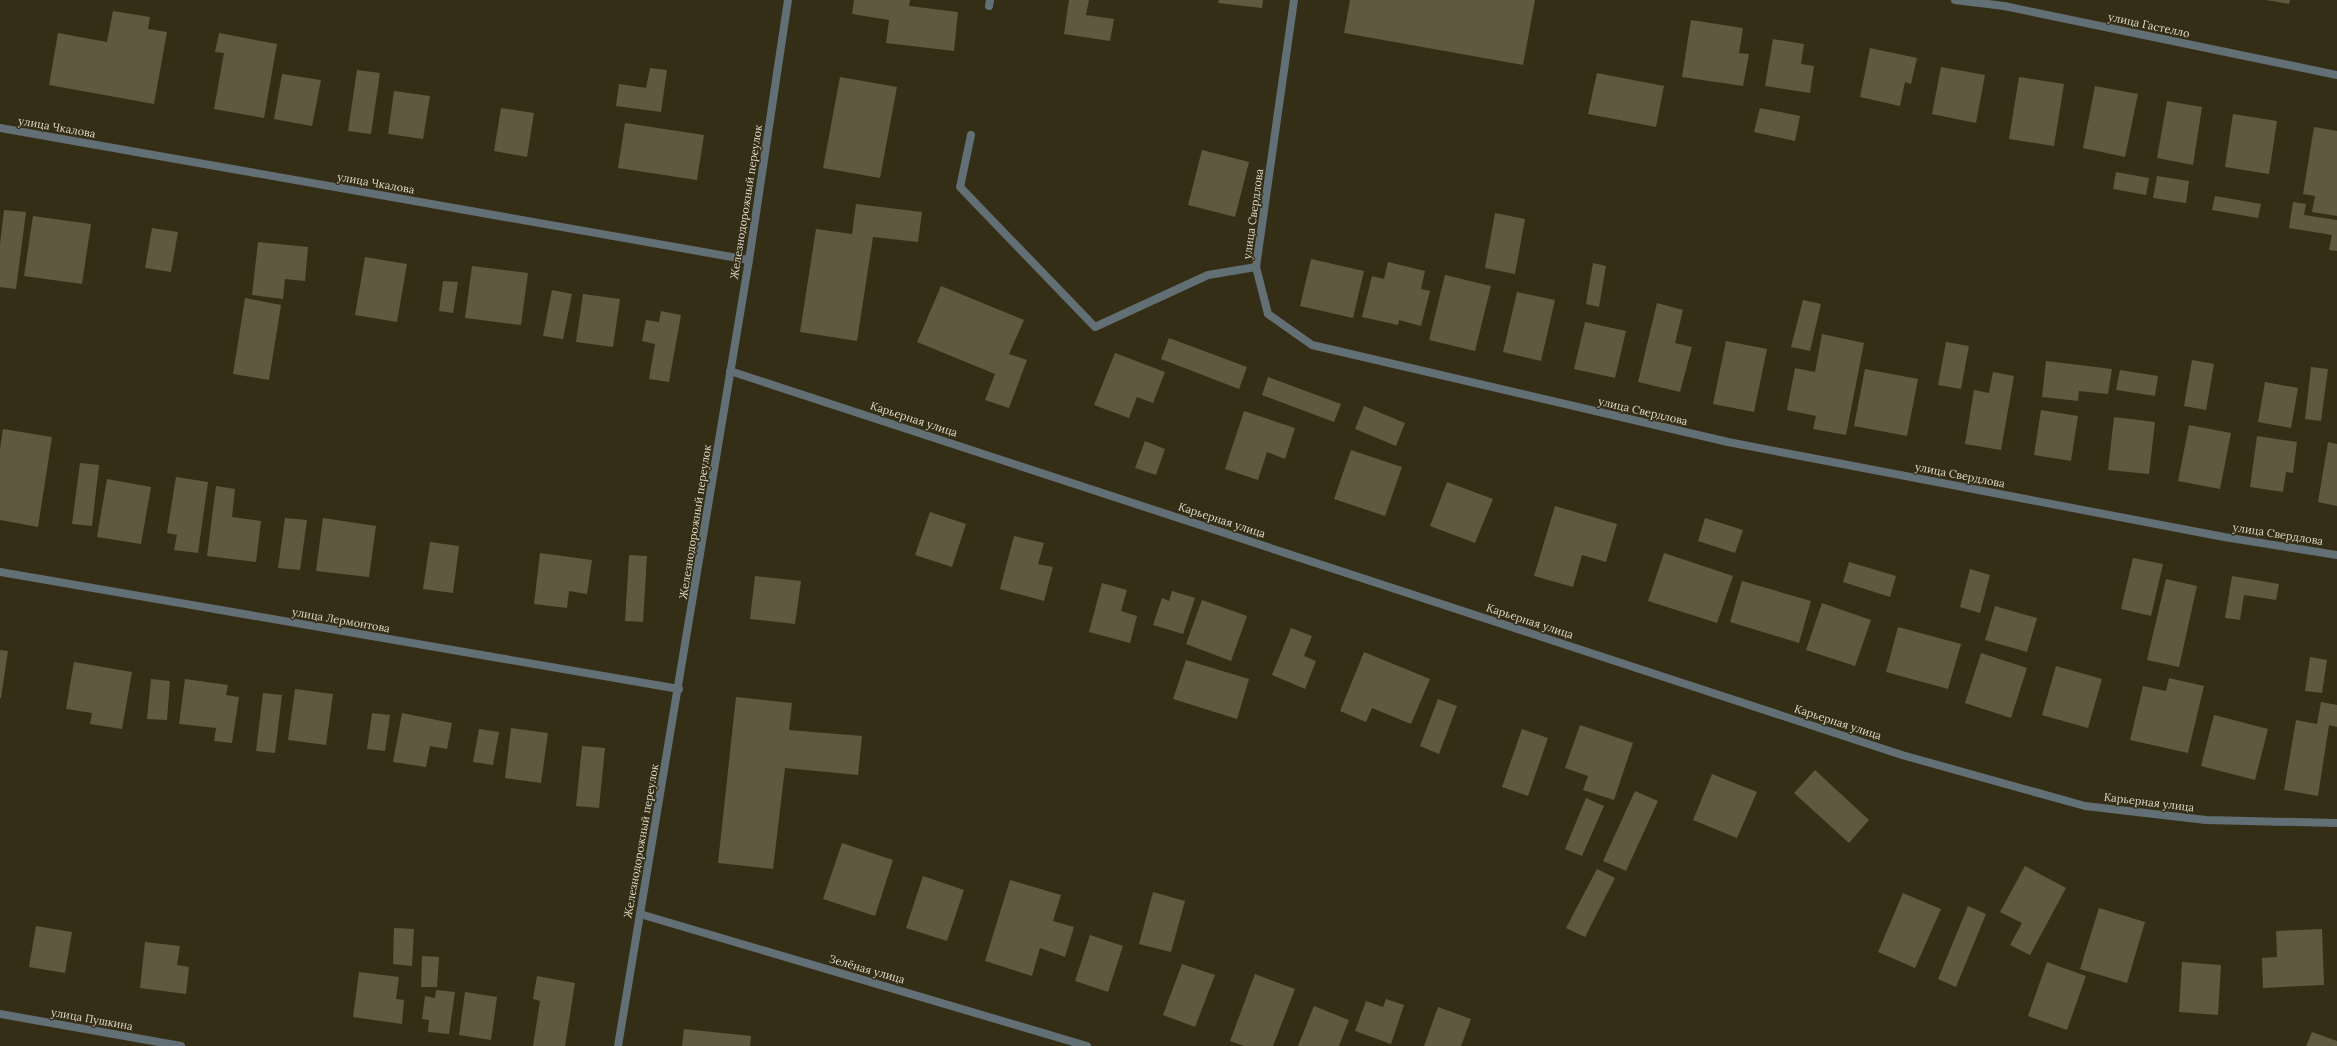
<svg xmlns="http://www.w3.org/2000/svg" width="2337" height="1046" font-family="Lora,serif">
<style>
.building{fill:#60593f}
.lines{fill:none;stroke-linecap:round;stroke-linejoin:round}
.lane{stroke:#626f74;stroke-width:8}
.street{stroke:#626f74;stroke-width:8}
.labels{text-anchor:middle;stroke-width:3;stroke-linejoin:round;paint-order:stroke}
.street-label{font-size:11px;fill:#dfdbcc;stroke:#352e16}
</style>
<rect width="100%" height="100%" fill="#352e16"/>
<g class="building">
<path d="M854,0h56l-1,6 49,6 -4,39 -68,-8 3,-23 -37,-6z"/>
<path d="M1069,0h20l-3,15 28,4 -4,22 -46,-7z"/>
<path d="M1219,0h44l-1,8 -44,-5z"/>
<path d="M1350,0h185l-12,65 -179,-32z"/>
<path d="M2266,0h24l-1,4z"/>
<path d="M113,11l37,6 -2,12 19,3 -13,72 -105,-19 9,-52 49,9z"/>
<path d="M1691,20l52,8 -4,25 10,1 -6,32 -61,-9z"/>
<path d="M219,33l58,11 -13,74 -50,-9 10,-56 -9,-1z"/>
<path d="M1773,39l31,5 -3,20 13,2 -4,27 -45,-7z"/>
<path d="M1870,48l47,10 -6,26 -6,-2 -5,24 -40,-9z"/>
<path d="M1941,67l44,8 -9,48 -44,-9z"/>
<path d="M650,68l17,2 -6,42 -45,-6 3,-22 27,4z"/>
<path d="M357,70l23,3 -9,61 -23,-3z"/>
<path d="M1597,73l67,13 -8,41 -68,-13z"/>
<path d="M282,74l39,6 -9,46 -38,-7z"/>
<path d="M840,77l57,10 -17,91 -57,-10z"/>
<path d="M2019,77l45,7 -10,62 -45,-7z"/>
<path d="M2095,86l43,8 -13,63 -42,-9z"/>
<path d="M394,91l36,5 -7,43 -35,-5z"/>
<path d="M2167,101l35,6 -9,58 -36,-7z"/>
<path d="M501,108l33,5 -7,44 -33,-6z"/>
<path d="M1760,108l40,8 -5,25 -41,-9z"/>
<path d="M2233,114l44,7 -8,53 -44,-7z"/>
<path d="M625,123l79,12 -7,45 -79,-12z"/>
<path d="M2314,127l23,4v85l-25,-4 3,-16 -12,-2z"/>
<path d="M1202,150l47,12 -14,55 -47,-12z"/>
<path d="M2116,172l33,6 -3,17 -33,-6z"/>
<path d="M2157,176l32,5 -3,22 -33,-5z"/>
<path d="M2215,196l46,8 -3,14 -46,-8z"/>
<path d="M2293,202l13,2 -2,11 33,5v31l-8,-1 3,-15 -43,-7z"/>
<path d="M856,204l66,8 -4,30 -45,-5 -16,104 -57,-9 16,-103 36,5z"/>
<path d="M4,210l22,2 -10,77 -16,-2v-43z"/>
<path d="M1495,213l30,6 -10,55 -30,-6z"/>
<path d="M33,216l58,8 -9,60 -58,-8z"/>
<path d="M152,228l26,4 -7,40 -26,-4z"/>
<path d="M258,242l50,5 -3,34 -20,-2 -2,20 -31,-4z"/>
<path d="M365,257l42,7 -10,58 -42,-7z"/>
<path d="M1311,259l53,12 -11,47 -53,-12z"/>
<path d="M1388,262l37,9 -4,18 9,2 -9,35 -22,-6 -1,5 -36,-8 10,-41 12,3z"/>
<path d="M1593,263l13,3 -7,41 -13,-3z"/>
<path d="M472,266l56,7 -7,52 -56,-7z"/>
<path d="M1445,275l46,11 -16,65 -46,-11z"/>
<path d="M443,281l15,1 -5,31 -14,-2z"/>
<path d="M941,286l83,34 -15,34 18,6 -18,48 -24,-8 10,-26 -78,-32z"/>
<path d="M552,290l20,4 -9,45 -20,-3z"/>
<path d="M1517,292l38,8 -14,61 -38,-9z"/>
<path d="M583,294l37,5 -7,48 -37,-5z"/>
<path d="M245,298l36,7 -12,75 -36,-6z"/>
<path d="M1803,300l18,4 -11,47 -19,-4z"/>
<path d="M1657,303l26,7 -8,33 17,4 -12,45 -42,-10z"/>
<path d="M661,311l20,4 -12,67 -20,-3 6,-35 -13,-3 4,-21 13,2z"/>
<path d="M1585,322l41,9 -11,47 -41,-9z"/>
<path d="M1822,334l42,9 -18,92 -33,-6 3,-13 -29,-6 8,-42 20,4z"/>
<path d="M1169,338l78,29 -8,22 -78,-30z"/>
<path d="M1726,341l41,8 -13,63 -41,-8z"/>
<path d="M1946,342l23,4 -8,43 -23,-4z"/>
<path d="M1115,353l50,19 -12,31 -16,-6 -8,21 -35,-13z"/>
<path d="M2192,360l22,4 -8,46 -22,-4z"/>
<path d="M2046,361l66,8 -4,25 -29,-3 -1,10 -36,-4z"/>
<path d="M2311,367l17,2 -7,52 -16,-2z"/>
<path d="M1865,369l53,10 -11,57 -53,-10z"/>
<path d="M2120,370l38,6 -3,20 -39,-6z"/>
<path d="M1993,372l21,4 -13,74 -36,-6 9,-54 15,3z"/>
<path d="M1268,377l73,27 -7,18 -72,-27z"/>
<path d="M2265,382l33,6 -7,40 -33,-6z"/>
<path d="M1364,406l41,17 -9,23 -41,-17z"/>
<path d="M2041,410l37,6 -7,45 -37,-6z"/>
<path d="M1244,411l51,17 -10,31 -18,-7 -9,28 -33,-11z"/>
<path d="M2114,417l41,5 -6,52 -41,-4z"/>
<path d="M2189,425l42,8 -11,56 -42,-8z"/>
<path d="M3,429l49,8 -14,90 -38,-7v-71z"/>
<path d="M2257,436l40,6 -4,31 -7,-1 -3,20 -33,-5z"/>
<path d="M1145,441l20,8 -9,26 -21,-7z"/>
<path d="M2328,442l9,2v62l-19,-4z"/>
<path d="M1351,450l51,17 -17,49 -51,-17z"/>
<path d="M80,463l19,2 -7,61 -20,-2z"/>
<path d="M176,477l32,5 -10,71 -24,-3 3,-15 -10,-2z"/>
<path d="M107,479l44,8 -10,57 -44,-7z"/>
<path d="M1447,482l46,17 -18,44 -45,-17z"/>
<path d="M216,486l19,3 -3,28 29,4 -5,41 -49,-6z"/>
<path d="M1555,506l62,18 -11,38 -24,-7 -9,32 -39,-11z"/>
<path d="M930,512l36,12 -14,43 -37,-12z"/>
<path d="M285,518l22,2 -7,50 -22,-2z"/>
<path d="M323,518l53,8 -7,51 -53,-6z"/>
<path d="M1705,518l38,12 -8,23 -37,-12z"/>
<path d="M1014,536l30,7 -6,21 15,3 -9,34 -44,-12z"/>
<path d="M430,542l29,4 -6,47 -30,-4z"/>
<path d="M540,553l52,7 -5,34 -18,-3 -2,17 -33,-4z"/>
<path d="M1664,553l69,23 -16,47 -69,-22z"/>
<path d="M629,555l18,1 -4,66 -18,-1z"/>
<path d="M2133,558l30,6 -12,52 -30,-7z"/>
<path d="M1849,562l47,14 -6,21 -47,-15z"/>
<path d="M1970,569l20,6 -10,38 -20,-6z"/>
<path d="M755,576l46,5 -6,43 -45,-5z"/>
<path d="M2232,576l47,8 -3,16 -32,-5 -4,25 -15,-2z"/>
<path d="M2166,579l31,7 -18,81 -32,-7z"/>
<path d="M1742,581l69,20 -12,42 -69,-21z"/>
<path d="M1102,583l25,7 -6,21 16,5 -7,27 -41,-11z"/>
<path d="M1172,591l23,7 -12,36 -30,-9 9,-27 7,3z"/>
<path d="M1202,600l45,16 -16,45 -45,-17z"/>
<path d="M1822,603l49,17 -16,46 -49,-16z"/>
<path d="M1995,606l42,12 -10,34 -42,-12z"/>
<path d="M1898,627l63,17 -13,45 -62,-17z"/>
<path d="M1291,628l21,8 -8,20 12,5 -11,28 -33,-14z"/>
<path d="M0,650l8,1 -7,47h-1z"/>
<path d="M1364,652l66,27 -19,45 -39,-16 -6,14 -26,-11z"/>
<path d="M1981,653l46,15 -16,50 -46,-15z"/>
<path d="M2310,657l17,3 -5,33 -17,-2z"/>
<path d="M1186,660l63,19 -12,40 -64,-20z"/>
<path d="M74,662l58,10 -10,57 -32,-5 2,-11 -26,-4z"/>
<path d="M2056,666l46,13 -14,49 -46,-13z"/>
<path d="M2169,678l35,8 -16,67 -58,-13 13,-54 23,5z"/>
<path d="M151,679l19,2 -3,39 -20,-1z"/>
<path d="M185,679l43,6 -2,10 13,2 -7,46 -18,-2 2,-13 -37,-4z"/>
<path d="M295,689l38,5 -7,51 -38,-5z"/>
<path d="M263,693l19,2 -7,58 -19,-2z"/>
<path d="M736,697l56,6 -3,27 73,6 -4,39 -73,-7 -12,101 -55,-6z"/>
<path d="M1438,699l19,7 -18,48 -19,-8z"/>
<path d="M2321,702l16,3v22l-8,-2 -11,71 -34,-6 12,-70 21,4z"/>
<path d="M372,713l18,2 -5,36 -18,-2z"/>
<path d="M402,713l50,10 -5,26 -17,-3 -4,21 -33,-5z"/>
<path d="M2214,715l54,14 -13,51 -54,-14z"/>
<path d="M1580,725l53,18 -19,57 -31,-10 5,-14 -23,-8z"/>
<path d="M511,728l37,5 -7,50 -36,-5z"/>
<path d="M479,729l20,3 -6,33 -20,-3z"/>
<path d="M1522,729l26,9 -20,58 -26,-9z"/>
<path d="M582,746l23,2 -6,60 -23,-2z"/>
<path d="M1815,770l54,50 -20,23 -55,-50z"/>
<path d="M1712,774l45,18 -20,46 -44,-18z"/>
<path d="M1635,791l23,10 -32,70 -23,-10z"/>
<path d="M1586,798l18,8 -22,50 -17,-7z"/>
<path d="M842,843l51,17 -18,56 -52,-17z"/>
<path d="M2025,866l41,22 -36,67 -20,-10 12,-22 -22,-11z"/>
<path d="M1597,869l18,9 -30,59 -19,-9z"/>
<path d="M923,876l41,14 -17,51 -41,-13z"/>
<path d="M1010,880l51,15 -8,26 21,6 -9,30 -25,-9 -8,28 -47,-15z"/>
<path d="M1153,892l32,9 -14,51 -32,-8z"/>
<path d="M1903,893l38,16 -26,59 -37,-16z"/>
<path d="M1968,906l18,8 -30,73 -18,-8z"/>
<path d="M2099,908l46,14 -18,61 -47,-14z"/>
<path d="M36,926l36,6 -7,41 -36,-6z"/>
<path d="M394,928l20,1 -2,37 -19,-2z"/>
<path d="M2322,929l2,56 -61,3 -1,-30 15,-1 -1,-26z"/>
<path d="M1090,935l33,11 -15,46 -33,-11z"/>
<path d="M145,942l35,4 -3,19 12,2 -3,27 -46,-6z"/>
<path d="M422,956l17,1 -2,30h-16z"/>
<path d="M2047,962l39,14 -19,54 -39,-14z"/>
<path d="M2182,962l39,3 -3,50 -39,-3z"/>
<path d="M1182,964l33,11 -20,52 -32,-12z"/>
<path d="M359,972l40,5 -3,22 8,1 -2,24 -49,-7z"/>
<path d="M1255,974l40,15 -22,57h-29l-14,-5z"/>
<path d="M537,976l38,7 -10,63h-32l7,-45 -7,-2z"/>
<path d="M436,990l19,2 -6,42 -21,-2 1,-12 -7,-1 3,-23 10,2z"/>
<path d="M465,992l32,5 -6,43 -32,-5z"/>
<path d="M1386,999l18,6 -13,39 -36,-13 11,-30 17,6z"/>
<path d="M1314,1006l35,14 -10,26h-41z"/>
<path d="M1438,1007l33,12 -10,27h-37z"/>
<path d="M684,1029l67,7 -1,10h-68z"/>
<path d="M2312,1032l25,9v5h-31z"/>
</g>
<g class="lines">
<g class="lane">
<path d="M989,6l1,-6"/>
<path d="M971,135l-11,52 135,140 113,-52 48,-8"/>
</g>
<g class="street">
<path d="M1294,0l-38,267 12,47 44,31 416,97 496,95 113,18"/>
<path d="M1955,0l49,6 333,69"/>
<path d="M0,128l749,132"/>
<path d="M730,371l1172,384 183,51 121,14 131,3"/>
<path d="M0,572l679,117"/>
<path d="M640,914l447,132"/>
<path d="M0,1014l181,32"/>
<path d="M618,1046l131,-786 39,-260"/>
</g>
</g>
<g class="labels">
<g class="street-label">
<text transform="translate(2149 25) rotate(12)" y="4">улица Гастелло</text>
<text transform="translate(57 127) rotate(10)" y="4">улица Чкалова</text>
<text transform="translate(376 183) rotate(10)" y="4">улица Чкалова</text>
<text transform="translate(746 202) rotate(-81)" y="4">Железнодорожный переулок</text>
<text transform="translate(1253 214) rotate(-82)" y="4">улица Свердлова</text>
<text transform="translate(1643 411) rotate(13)" y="4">улица Свердлова</text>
<text transform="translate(914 419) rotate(18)" y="4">Карьерная улица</text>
<text transform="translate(1960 475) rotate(11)" y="4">улица Свердлова</text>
<text transform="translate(1222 520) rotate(18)" y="4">Карьерная улица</text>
<text transform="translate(695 522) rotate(-81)" y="4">Железнодорожный переулок</text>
<text transform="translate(2278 534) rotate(9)" y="4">улица Свердлова</text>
<text transform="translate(341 620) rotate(10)" y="4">улица Лермонтова</text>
<text transform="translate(1530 621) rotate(18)" y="4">Карьерная улица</text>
<text transform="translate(1838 722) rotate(18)" y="4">Карьерная улица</text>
<text transform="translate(2149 802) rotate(7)" y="4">Карьерная улица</text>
<text transform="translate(641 841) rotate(-80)" y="4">Железнодорожный переулок</text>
<text transform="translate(867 969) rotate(16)" y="4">Зелёная улица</text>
<text transform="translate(92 1019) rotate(10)" y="4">улица Пушкина</text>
</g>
</g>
</svg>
